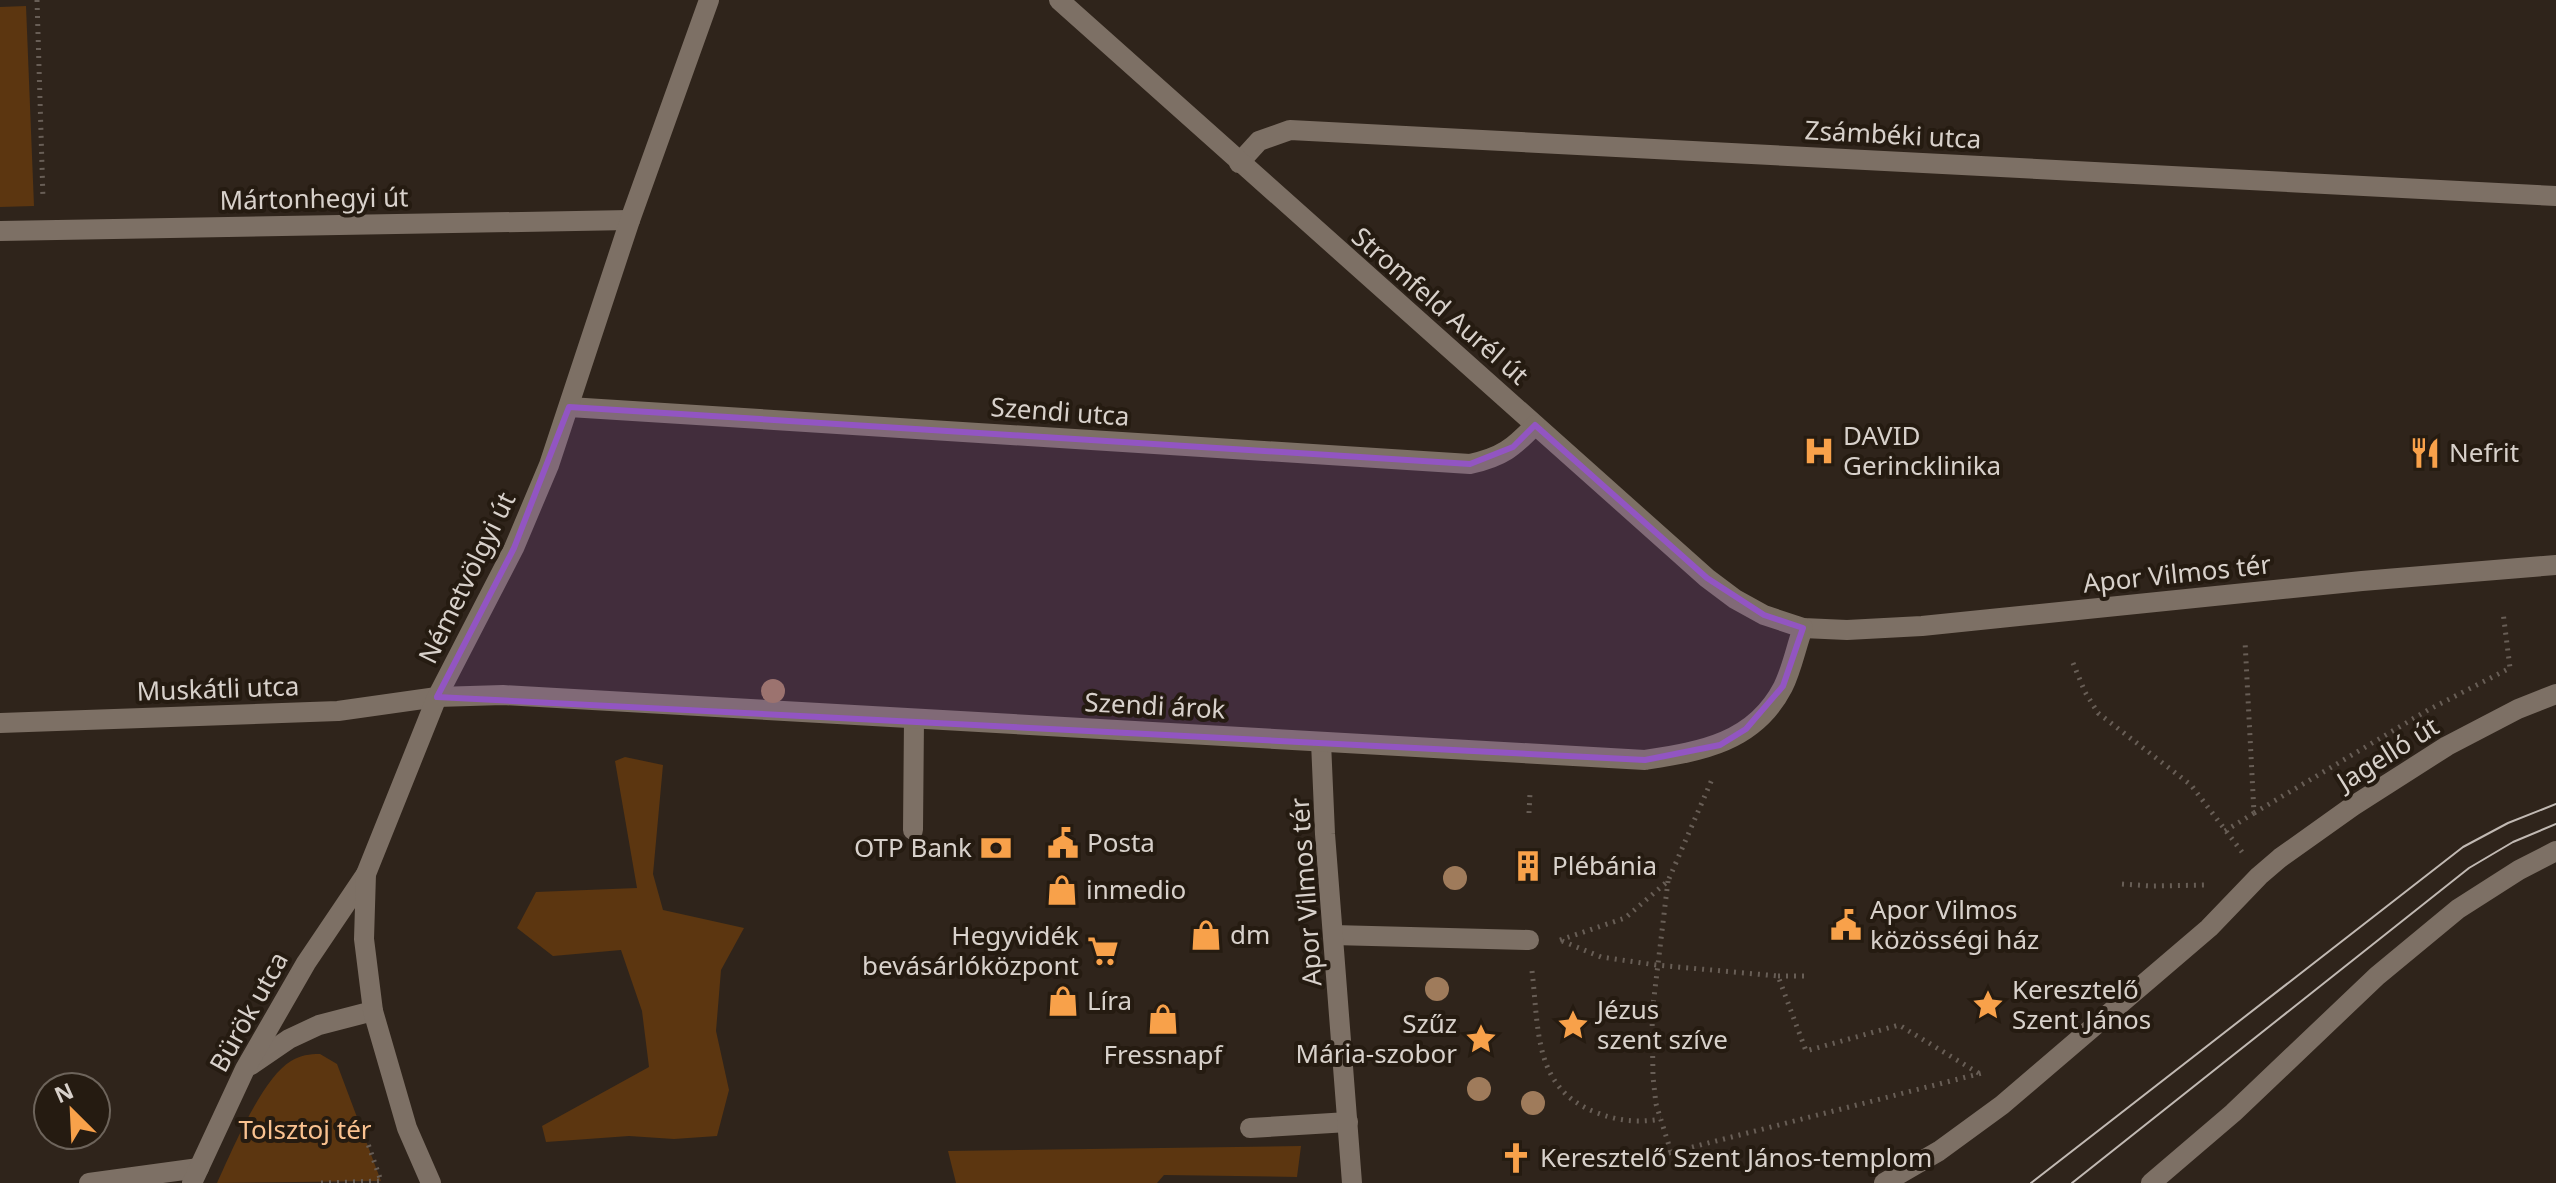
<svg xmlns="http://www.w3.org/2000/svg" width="2556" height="1183" font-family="'Noto Sans',sans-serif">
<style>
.green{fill:#5c3610}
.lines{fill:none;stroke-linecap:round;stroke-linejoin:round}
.path{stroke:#685e56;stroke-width:5;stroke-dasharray:2 6;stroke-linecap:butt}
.service{stroke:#7d7065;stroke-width:20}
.minor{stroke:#7d7065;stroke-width:20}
.tertiary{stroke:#7d7065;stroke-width:20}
.tram{stroke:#c1b9b3;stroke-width:2}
.tree{fill:#9f7b5b}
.marked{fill:#9255c2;fill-opacity:0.2;stroke:#9255c2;stroke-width:6;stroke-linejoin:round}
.labels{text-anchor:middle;stroke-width:8;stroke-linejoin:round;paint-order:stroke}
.street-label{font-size:26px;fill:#d8d1cb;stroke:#251b11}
.poi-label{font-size:26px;fill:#d8d1cb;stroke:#251b11;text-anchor:start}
.park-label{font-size:26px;fill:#fac290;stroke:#251b11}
</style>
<rect width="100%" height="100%" fill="#2f241b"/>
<g class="green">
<path d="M26,6l8,200 -34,1v-200z"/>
<path d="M625,757l38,8 -10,109 10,36 81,18 -23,42 -5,61 13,59 -12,46 -43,3 -45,-3 -83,6 -4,-16 107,-59 -7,-56 -21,-61 -68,6 -36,-28 19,-36 101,-4 -22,-127z"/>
<path d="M320,1054l17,10 44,117 -164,2c15,-32 45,-105 74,-122 10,-6 18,-7 29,-7z"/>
<path d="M1301,1146l-4,31 -133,-2 -7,8h-201l-8,-32z"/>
</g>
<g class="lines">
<g class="path">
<path d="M37,0l6,199"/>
<path d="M2073,663l12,29 13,21 93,72 51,67"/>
<path d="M1529,813l1,-20"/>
<path d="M2254,813l174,-103 82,-42 -7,-56"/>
<path d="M2225,831l29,-18 -9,-172"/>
<path d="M1668,881l-16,133 1,63 3,27 15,48"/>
<path d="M2122,884l29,2 56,-1"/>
<path d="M1560,940l65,-22 43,-37 45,-104"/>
<path d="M1562,941l39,16 55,8 122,11 28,75 93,-26 81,49"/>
<path d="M1532,971c7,57 1,117 63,141 22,9 42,11 66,7"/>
<path d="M1778,976h29"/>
<path d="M1630,1163l352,-90"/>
<path d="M321,1183l60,-2 -14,-40"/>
</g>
<g class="service">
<path d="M913,830l1,-111"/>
<path d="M1333,935l196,5"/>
<path d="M1250,1128l98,-6"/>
</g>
<g class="minor">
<path d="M1239,163l20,-22 31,-11 1266,66"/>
<path d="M0,231l630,-11"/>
<path d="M0,723l338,-12 99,-14"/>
<path d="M1321,742l4,92 27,349"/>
<path d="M89,1183l110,-15"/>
<path d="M1884,1183l55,-32 63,-46 207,-177 50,-52 21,-18 73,-52 94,-60 71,-37 38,-15"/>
<path d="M2151,1183l82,-70 144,-137 81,-67 61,-39 37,-19"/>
</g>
<g class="tertiary">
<path d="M1059,0l648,578 28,21 29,16 39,13 44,2 75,-4 440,-45 194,-16"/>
<path d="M569,407l901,57c32,-7 43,-16 65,-39"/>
<path d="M437,697l66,-2 1142,65c56,-9 109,-17 138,-73 9,-18 13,-40 20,-59"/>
<path d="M251,1065l38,-26 30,-14 54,-14"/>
<path d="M192,1183l53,-114 61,-106 60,-89"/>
<path d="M431,1183l-24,-55 -34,-117 -9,-72 2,-65 71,-177 77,-149 35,-83 81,-245 79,-220"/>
</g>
<g class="tram">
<path d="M2031,1183l432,-336 45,-24 48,-19"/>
<path d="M2072,1183l397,-315 44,-26 43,-18"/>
</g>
</g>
<g class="tree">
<circle cx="773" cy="691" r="12"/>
<circle cx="1455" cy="878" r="12"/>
<circle cx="1437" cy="989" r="12"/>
<circle cx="1479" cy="1089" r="12"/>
<circle cx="1533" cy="1103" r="12"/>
</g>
<path class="marked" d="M569,407l901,57 43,-17 22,-22 172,153 57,37 39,13 -20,58 -37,43 -26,16 -75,15 -1208,-63 77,-149z"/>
<defs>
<symbol id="hospital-bare" viewBox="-9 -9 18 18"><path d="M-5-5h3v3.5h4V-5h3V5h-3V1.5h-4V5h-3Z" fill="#f8a14a" stroke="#251b11" stroke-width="2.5" paint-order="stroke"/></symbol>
<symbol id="restaurant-bare" viewBox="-9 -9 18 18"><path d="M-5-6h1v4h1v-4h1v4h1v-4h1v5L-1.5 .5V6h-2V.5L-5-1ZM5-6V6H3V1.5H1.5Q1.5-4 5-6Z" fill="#f8a14a" stroke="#251b11" stroke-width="2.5" paint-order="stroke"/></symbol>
<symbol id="civic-bare" viewBox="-9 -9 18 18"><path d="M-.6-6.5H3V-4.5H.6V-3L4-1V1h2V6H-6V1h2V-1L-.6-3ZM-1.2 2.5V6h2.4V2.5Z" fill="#f8a14a" stroke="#251b11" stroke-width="2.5" paint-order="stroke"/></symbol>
<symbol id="bank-bare" viewBox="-9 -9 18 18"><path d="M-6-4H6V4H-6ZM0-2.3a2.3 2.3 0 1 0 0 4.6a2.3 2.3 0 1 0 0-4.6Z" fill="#f8a14a" stroke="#251b11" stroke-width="2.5" paint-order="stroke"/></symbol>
<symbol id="building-bare" viewBox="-9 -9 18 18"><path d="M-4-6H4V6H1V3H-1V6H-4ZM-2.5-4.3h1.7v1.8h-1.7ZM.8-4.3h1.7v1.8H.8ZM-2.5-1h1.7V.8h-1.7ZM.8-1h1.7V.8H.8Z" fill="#f8a14a" stroke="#251b11" stroke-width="2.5" paint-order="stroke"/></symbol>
<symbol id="shop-bare" viewBox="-9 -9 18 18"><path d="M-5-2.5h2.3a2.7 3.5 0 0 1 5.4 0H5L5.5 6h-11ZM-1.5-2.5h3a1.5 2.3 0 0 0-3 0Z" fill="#f8a14a" stroke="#251b11" stroke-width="2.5" paint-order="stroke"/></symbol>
<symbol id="supermarket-bare" viewBox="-9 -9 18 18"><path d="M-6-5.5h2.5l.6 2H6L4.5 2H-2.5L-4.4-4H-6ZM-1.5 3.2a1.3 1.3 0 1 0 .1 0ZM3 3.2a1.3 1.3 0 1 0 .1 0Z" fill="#f8a14a" stroke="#251b11" stroke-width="2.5" paint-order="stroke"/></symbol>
<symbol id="sight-bare" viewBox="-9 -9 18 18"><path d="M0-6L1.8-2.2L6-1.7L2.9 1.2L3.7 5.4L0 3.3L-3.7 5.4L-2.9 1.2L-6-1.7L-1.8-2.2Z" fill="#f8a14a" stroke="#251b11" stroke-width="2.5" paint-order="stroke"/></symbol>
<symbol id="church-bare" viewBox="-9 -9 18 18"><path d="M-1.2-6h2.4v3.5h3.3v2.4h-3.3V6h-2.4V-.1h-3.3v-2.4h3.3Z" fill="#f8a14a" stroke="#251b11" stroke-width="2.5" paint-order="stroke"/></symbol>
</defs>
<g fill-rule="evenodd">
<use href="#hospital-bare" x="1797" y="429" width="44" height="44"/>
<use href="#restaurant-bare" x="2403" y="431" width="44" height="44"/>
<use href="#civic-bare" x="1041" y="821" width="44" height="44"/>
<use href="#bank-bare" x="974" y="826" width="44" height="44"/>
<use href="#building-bare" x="1506" y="844" width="44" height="44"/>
<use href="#shop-bare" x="1040" y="868" width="44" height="44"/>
<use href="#civic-bare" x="1824" y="903" width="44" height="44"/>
<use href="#shop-bare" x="1184" y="913" width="44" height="44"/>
<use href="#supermarket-bare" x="1081" y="929" width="44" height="44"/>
<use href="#shop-bare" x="1041" y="979" width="44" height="44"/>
<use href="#sight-bare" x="1966" y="983" width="44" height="44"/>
<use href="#shop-bare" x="1141" y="997" width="44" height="44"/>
<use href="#sight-bare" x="1551" y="1003" width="44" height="44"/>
<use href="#sight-bare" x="1459" y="1017" width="44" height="44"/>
<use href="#church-bare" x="1494" y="1136" width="44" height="44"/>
</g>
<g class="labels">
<g class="street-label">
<text transform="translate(1893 135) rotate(3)" y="9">Zsámbéki utca</text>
<text transform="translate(314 199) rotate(-1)" y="9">Mártonhegyi út</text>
<text transform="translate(1440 306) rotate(41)" y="9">Stromfeld Aurél út</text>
<text transform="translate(1060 412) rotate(4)" y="9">Szendi utca</text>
<text transform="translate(2177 574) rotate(-6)" y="9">Apor Vilmos tér</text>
<text transform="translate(467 578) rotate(-64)" y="9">Németvölgyi út</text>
<text transform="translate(218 689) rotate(-2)" y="9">Muskátli utca</text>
<text transform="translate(1155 706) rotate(3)" y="9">Szendi árok</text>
<text transform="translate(2388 754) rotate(-32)" y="9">Jagelló út</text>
<text transform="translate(1306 892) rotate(-94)" y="9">Apor Vilmos tér</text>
<text transform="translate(249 1012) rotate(-61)" y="9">Bürök utca</text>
</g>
<g class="poi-label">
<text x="1843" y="445">DAVID<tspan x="1843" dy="30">Gerincklinika</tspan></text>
<text x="2449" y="462">Nefrit</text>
<text x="1087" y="852">Posta</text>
<text x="972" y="857" text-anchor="end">OTP Bank</text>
<text x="1552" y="875">Plébánia</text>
<text x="1086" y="899">inmedio</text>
<text x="1870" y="919">Apor Vilmos<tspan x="1870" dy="30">közösségi ház</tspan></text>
<text x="1230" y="944">dm</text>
<text x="1079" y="945" text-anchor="end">Hegyvidék<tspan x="1079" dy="30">bevásárlóközpont</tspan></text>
<text x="2012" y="999">Keresztelő<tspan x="2012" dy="30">Szent János</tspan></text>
<text x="1087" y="1010">Líra</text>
<text x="1597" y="1019">Jézus<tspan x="1597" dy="30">szent szíve</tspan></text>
<text x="1457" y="1033" text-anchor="end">Szűz<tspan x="1457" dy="30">Mária-szobor</tspan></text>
<text x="1163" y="1064" text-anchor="middle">Fressnapf</text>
<text x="1540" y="1167">Keresztelő Szent János-templom</text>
</g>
<g class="park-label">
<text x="305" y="1139">Tolsztoj tér</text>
</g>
</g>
<g transform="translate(72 1111) rotate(336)"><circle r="38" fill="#251b11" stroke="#6d645b" stroke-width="2"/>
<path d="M0-6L14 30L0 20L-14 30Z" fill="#f8a14a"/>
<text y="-12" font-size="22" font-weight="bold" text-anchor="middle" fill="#d8d1cb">N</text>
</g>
</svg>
